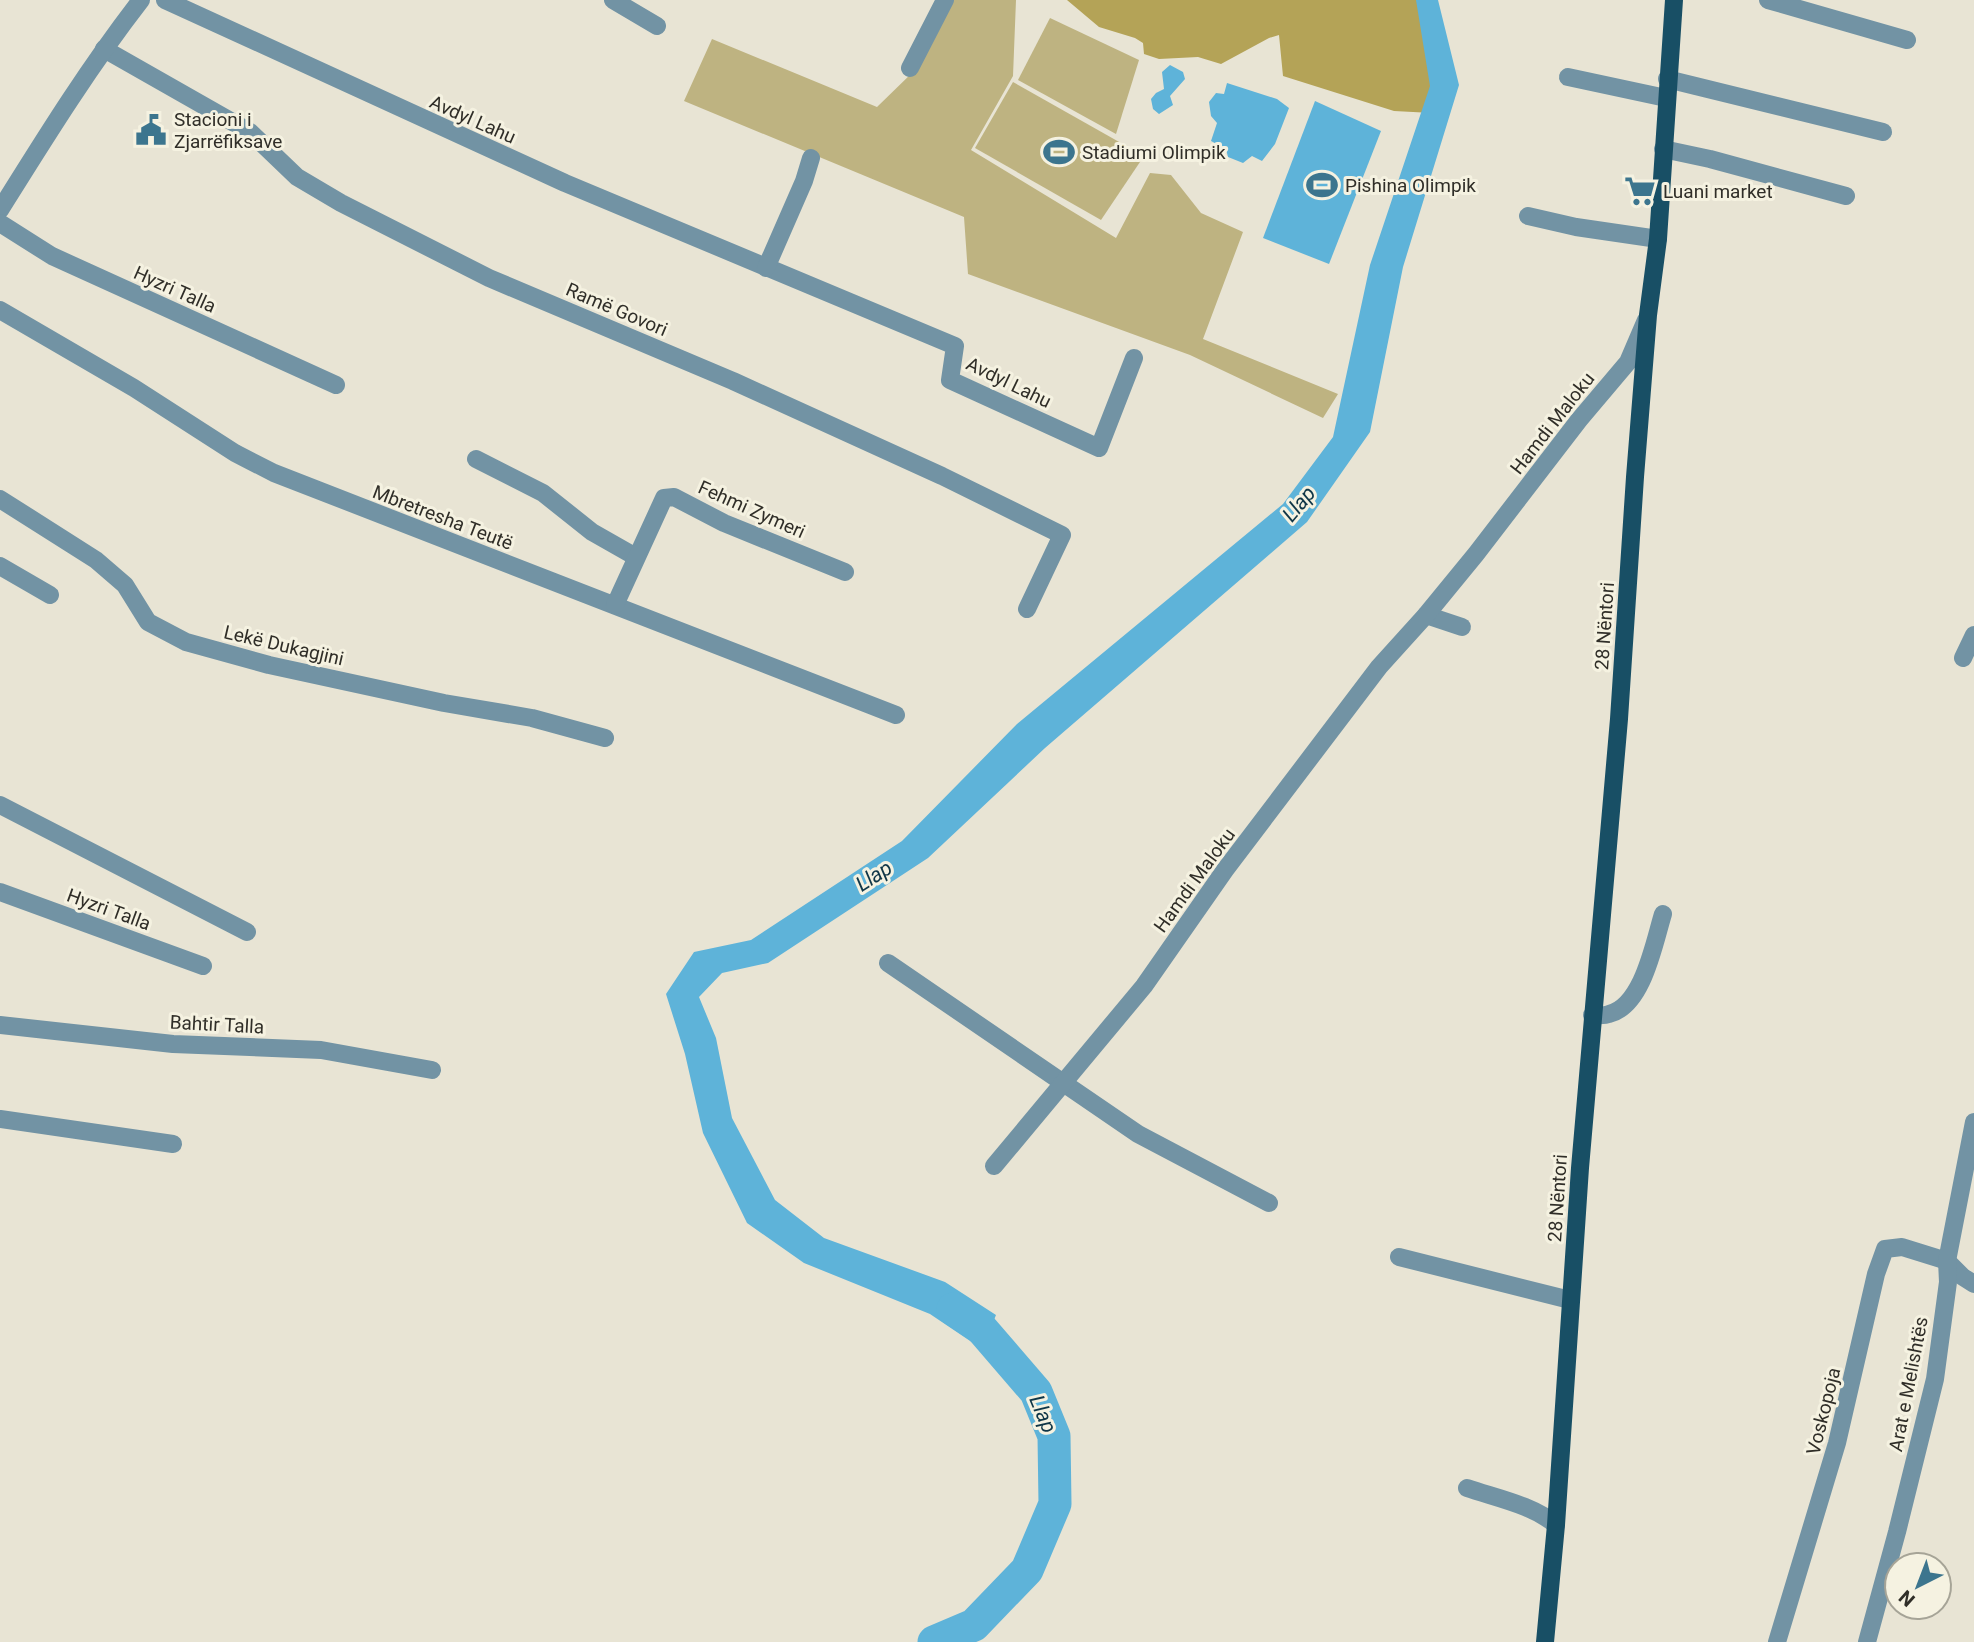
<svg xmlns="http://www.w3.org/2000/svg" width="1974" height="1642" font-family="Roboto,sans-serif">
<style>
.green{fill:#beb381}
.forest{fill:#b4a357}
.water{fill:#5eb3d9}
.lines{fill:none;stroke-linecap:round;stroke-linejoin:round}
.river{stroke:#5eb3d9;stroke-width:33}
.minor{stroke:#7293a4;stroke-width:18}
.major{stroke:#184f65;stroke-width:18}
.labels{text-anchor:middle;stroke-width:6;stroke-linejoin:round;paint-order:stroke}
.poi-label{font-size:19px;fill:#302e28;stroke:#f5f2e1;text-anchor:start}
.street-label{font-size:19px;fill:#302e28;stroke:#f5f2e1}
.water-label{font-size:21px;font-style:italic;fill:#0f3647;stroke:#f5f2e1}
</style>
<rect width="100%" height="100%" fill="#e8e4d4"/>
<g class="green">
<path d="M952,0h64l-3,76 -42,74 145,88 34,-65 21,2 30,38 42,19 -40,107 135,55 -15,24 -133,-63 -222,-81 -4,-57 -280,-116 28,-62 165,68 37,-36z"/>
<path d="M1050,18l89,42 -23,74 -98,-54z"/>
<path d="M1013,82l131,74 -43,64 -126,-72z"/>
</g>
<path class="forest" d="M1067,0h358l7,113 -38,-2 -111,-35 -4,-41 -10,3 -48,26 -23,-7 -39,2 -15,-5 -1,-11 -8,-5 -36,-11z"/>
<g class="water">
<path d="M1416,0h22l21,85 -56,182 -33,165 -63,90 -262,226 -117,110 -160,105 -46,10 -23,24 17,41 16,80 43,82 49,38 121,44 51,33 -14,34 -52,-35 -126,-51 -57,-40 -44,-90 -18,-79 -19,-60 28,-42 57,-12 151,-99 115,-117 266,-220 50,-67 37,-172 60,-179z"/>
<path d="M1170,65l13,7 2,7 -15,17 3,9 -14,9 -6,-5 -2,-10 5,-6 8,-4 -2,-17z"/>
<path d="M1227,83l50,16 12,9 -14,36 -13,17 -10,-5 -9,7 -15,-6 -2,-8 -15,-8 6,-18 -6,-7 -2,-14 7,-9 8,1z"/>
<path d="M1315,101l66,30 -52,133 -66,-26z"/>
</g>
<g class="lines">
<path class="river" d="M934,1642l40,-17 53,-55 28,-66 -1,-68 -18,-44 -56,-65 -27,-18"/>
<g class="minor">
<path d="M165,0l400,183 390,163 -5,34 149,68 35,-90"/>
<path d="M613,0l44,26"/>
<path d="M1768,0l139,40"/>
<path d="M104,49l146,83 47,45 44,26 148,75 244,103 209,95 120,59 -35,74"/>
<path d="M910,68l35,-68"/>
<path d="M1568,77l98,21"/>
<path d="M1667,79l216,53"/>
<path d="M1663,149l47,10 136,37"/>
<path d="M0,210c45,-72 89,-143 141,-210"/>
<path d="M1528,216l48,11 82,12"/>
<path d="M0,223l52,33 284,129"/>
<path d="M766,268l38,-87 7,-23"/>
<path d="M0,310l134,78 101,65 39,20 622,242"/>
<path d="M476,459l67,34 49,39 44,25"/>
<path d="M0,499l96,61 29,25 23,37 38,20 83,23 175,38 88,15 73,20"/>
<path d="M0,566l50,29"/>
<path d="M615,605l49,-107 10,-1 50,26 121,49"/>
<path d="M1426,615l36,12"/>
<path d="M1963,658l11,-23"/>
<path d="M0,805l247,127"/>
<path d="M0,892l203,74"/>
<path d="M888,963l250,171 131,69"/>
<path d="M1592,1015c5,0 12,1 17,-1 34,-8 45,-71 54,-100"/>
<path d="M0,1025l173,19 148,6 111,20"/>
<path d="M0,1119l173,25"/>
<path d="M994,1166l150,-180 81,-116 154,-203 47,-52 50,-61 103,-134 49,-58 18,-42"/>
<path d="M1399,1257l171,43"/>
<path d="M1467,1488c29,10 66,17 89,37"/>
<path d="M1777,1642l60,-199 39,-169 9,-25 17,-2 45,14 16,16 11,7"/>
<path d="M1867,1642l30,-110 38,-153 13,-97 -1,-21 27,-139"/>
</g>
<path class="major" d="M1545,1642l11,-117 24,-357 39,-449 16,-242 13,-162 10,-76 16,-239"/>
</g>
<defs>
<symbol id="civic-bare" viewBox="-9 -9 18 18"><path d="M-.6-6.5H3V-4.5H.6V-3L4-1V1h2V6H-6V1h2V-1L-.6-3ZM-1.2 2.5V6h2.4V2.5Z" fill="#3c758e" stroke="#f5f2e1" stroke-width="2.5" paint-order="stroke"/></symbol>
<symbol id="stadium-bare" viewBox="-9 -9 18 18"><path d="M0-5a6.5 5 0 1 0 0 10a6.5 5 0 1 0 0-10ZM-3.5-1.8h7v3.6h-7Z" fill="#3c758e" stroke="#f5f2e1" stroke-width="2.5" paint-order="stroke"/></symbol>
<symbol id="supermarket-bare" viewBox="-9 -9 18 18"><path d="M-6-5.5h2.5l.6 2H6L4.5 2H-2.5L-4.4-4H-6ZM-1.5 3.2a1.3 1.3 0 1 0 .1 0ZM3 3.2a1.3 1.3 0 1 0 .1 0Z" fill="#3c758e" stroke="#f5f2e1" stroke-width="2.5" paint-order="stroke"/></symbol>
</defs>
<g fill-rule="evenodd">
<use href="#civic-bare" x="129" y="108" width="44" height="44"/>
<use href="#stadium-bare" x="1037" y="130" width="44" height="44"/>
<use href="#stadium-bare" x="1300" y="163" width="44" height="44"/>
<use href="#supermarket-bare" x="1618" y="169" width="44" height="44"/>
</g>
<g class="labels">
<g class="poi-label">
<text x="174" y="126">Stacioni i<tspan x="174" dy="22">Zjarrëfiksave</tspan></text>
<text x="1082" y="159">Stadiumi Olimpik</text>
<text x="1345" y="192">Pishina Olimpik</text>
<text x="1663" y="198">Luani market</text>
</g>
<g class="street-label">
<text transform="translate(473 119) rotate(24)" y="7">Avdyl Lahu</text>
<text transform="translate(175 289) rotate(24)" y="7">Hyzri Talla</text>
<text transform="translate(617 309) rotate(23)" y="7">Ramë Govori</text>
<text transform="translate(1009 382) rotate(26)" y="7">Avdyl Lahu</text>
<text transform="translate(1552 423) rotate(-52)" y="7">Hamdi Maloku</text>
<text transform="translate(752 509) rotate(24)" y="7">Fehmi Zymeri</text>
<text transform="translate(443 517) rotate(21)" y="7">Mbretresha Teutë</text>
<text transform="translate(1604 626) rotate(-86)" y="7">28 Nëntori</text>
<text transform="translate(284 645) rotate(13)" y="7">Lekë Dukagjini</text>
<text transform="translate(1194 880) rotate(-54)" y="7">Hamdi Maloku</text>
<text transform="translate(109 909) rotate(20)" y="7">Hyzri Talla</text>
<text transform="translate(217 1024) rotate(3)" y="7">Bahtir Talla</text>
<text transform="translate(1557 1198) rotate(-86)" y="7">28 Nëntori</text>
<text transform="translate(1908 1384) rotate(-79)" y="7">Arat e Melishtës</text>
<text transform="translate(1823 1411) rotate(-76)" y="7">Voskopoja</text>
</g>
<g class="water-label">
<text transform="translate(1299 504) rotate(-50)" y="7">Llap</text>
<text transform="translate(874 876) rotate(-33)" y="7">Llap</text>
<text transform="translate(1043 1414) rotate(67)" y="7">Llap</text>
</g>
</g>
<g transform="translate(1918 1586) rotate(222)"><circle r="33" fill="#f5f2e1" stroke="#a6a497" stroke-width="2"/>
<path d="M0-5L12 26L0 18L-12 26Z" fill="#3c758e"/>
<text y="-10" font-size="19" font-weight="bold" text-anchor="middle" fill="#302e28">N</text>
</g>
</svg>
